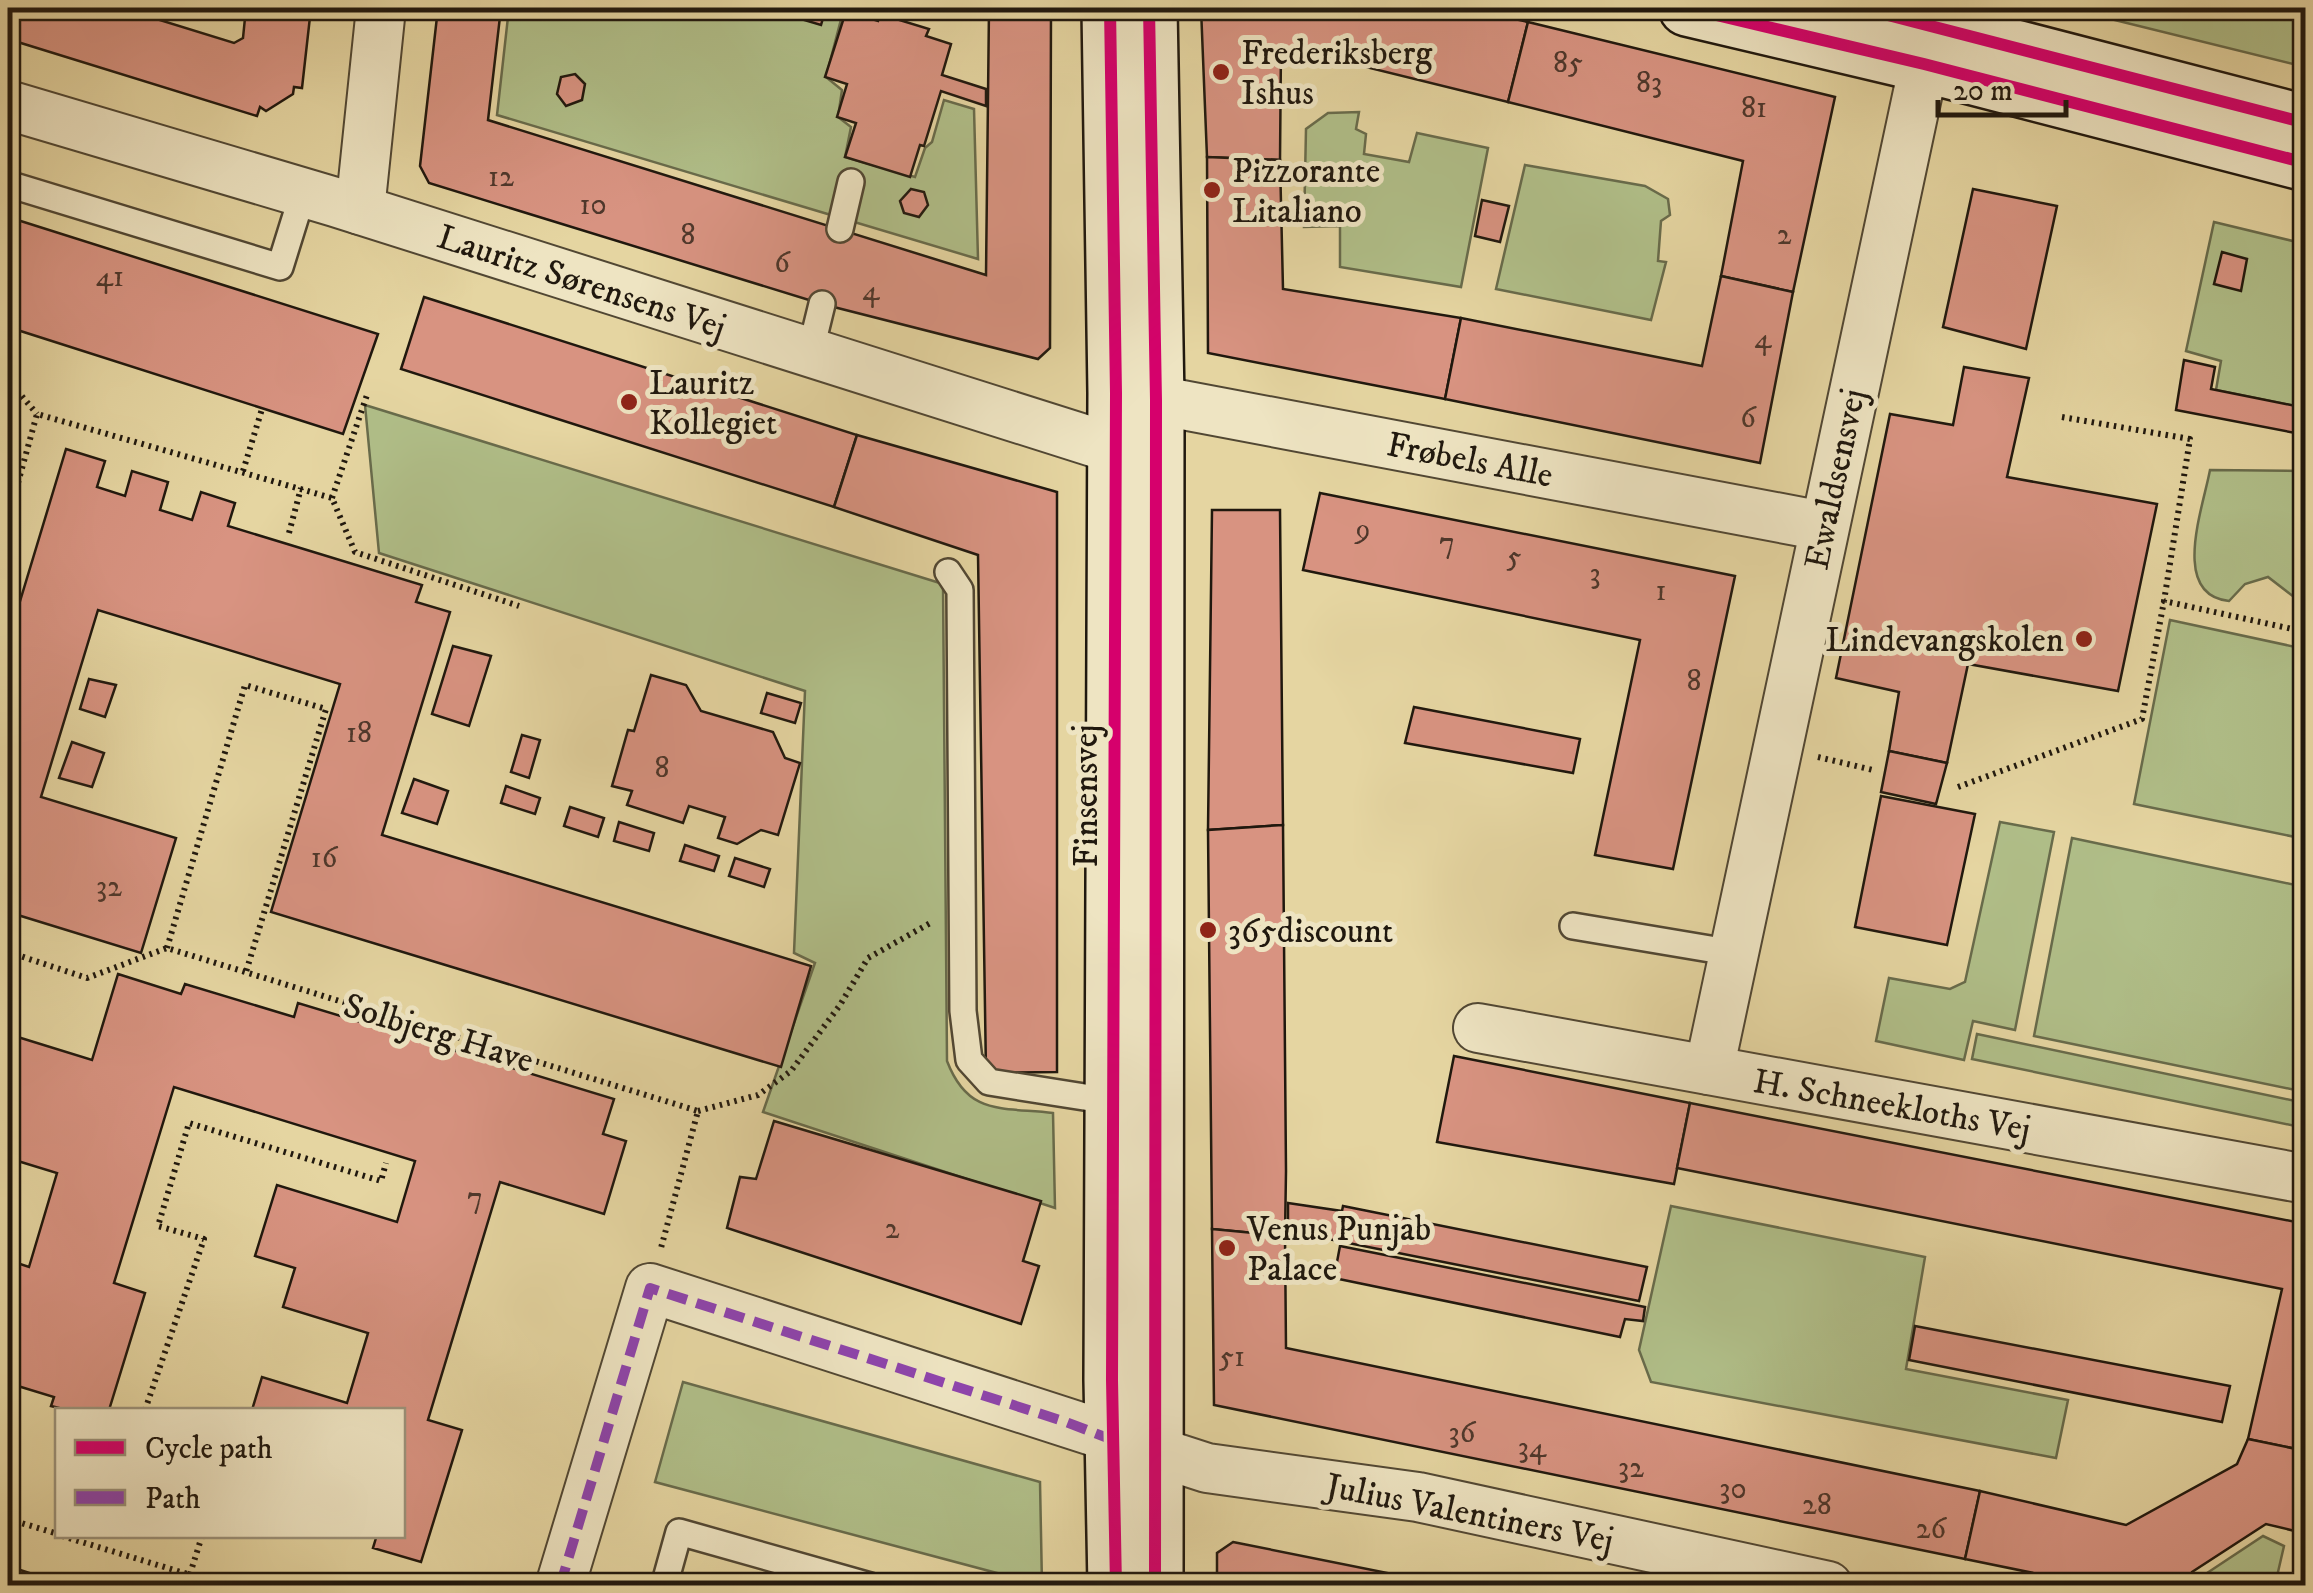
<svg xmlns="http://www.w3.org/2000/svg" width="2313" height="1593" font-family="'IM FELL DW Pica',serif">
<style>
.green{fill:#b0be88;stroke:#686b4b;stroke-width:2.5}
.building{fill:#d89381;stroke:#20180e;stroke-width:2.5}
.lines{fill:none;stroke-linecap:round;stroke-linejoin:round}
.lane-casing{stroke:#514733;stroke-width:30}
.street-casing{stroke:#514733;stroke-width:52}
.secondary-casing{stroke:#20180e;stroke-width:60}
.path{stroke:#20180e;stroke-width:6;stroke-dasharray:2.5 5;stroke-linecap:butt}
.lane{stroke:#eee4c2;stroke-width:25}
.street{stroke:#eee4c2;stroke-width:48}
.secondary{stroke:#eee4c2;stroke-width:55}
.quiet{stroke:#8e44ad;stroke-width:10;stroke-dasharray:20 10;stroke-linecap:butt}
.cycleway-casing{stroke:#eee4c2;stroke-width:19}
.cycleway{stroke:#d6006c;stroke-width:12}
.poi-dot{fill:#8f2418;stroke:#eee4c2;stroke-width:4}
.labels{text-anchor:middle;stroke-width:10;stroke-linejoin:round;paint-order:stroke}
.number-label{font-size:30px;fill:#4e372b}
.poi-label{font-size:35px;fill:#20180e;stroke:#eee4c2;text-anchor:start}
.street-label{font-size:35px;fill:#20180e;stroke:#eee4c2}
</style>
<rect width="100%" height="100%" fill="#e5d5a1"/>
<filter id="stains"><feTurbulence type="fractalNoise" baseFrequency=".002" numOctaves="4"/><feColorMatrix values="0 0 0 0 .2 0 0 0 0 .09 0 0 0 0 .02 0 0 0 .5 -.17"/></filter>
<radialGradient id="worn" r=".72"><stop offset=".6" stop-color="#630" stop-opacity="0"/><stop offset="1" stop-color="#630" stop-opacity=".3"/></radialGradient>
<g class="green">
<path d="M509,8h370l-3,7 -32,-7 -18,69 16,13 -4,27 13,10 -6,30 70,20 10,-29 7,-6 12,-42 30,9 4,150 -481,-144z"/>
<path d="M2066,8h239v59z"/>
<path d="M1359,112l-3,17 10,5 -2,20 45,8 8,-29 71,15 -27,139 -121,-20v-41l-36,1 2,-98 22,-16z"/>
<path d="M1525,165l120,21 23,13 2,16 -9,6 -3,40 8,1 -15,58 -155,-31z"/>
<path d="M2214,222l91,22v164l-89,-18 5,-29 -35,-10z"/>
<path d="M365,405l578,179 4,477c21,55 54,46 106,52l2,95 -292,-96 52,-149 -21,-10 11,-262 -426,-138z"/>
<path d="M2210,470l95,1v131l-11,-5 -26,-20 -23,7 -16,17c-59,-6 -26,-93 -19,-131z"/>
<path d="M2170,620l135,29v190l-171,-35z"/>
<path d="M2000,822l54,10 -39,198 -42,-9 -9,39 -88,-19 13,-63 61,11 15,-7z"/>
<path d="M2072,838l233,49v205l-271,-56z"/>
<path d="M1977,1034l328,69v25l-333,-69z"/>
<path d="M1671,1206l254,51 -19,112 162,31 -12,58 -405,-76 -12,-32z"/>
<path d="M683,1382l357,100 2,103 -387,-103z"/>
<path d="M2263,1536l21,10 -9,39h-79l2,-6z"/>
</g>
<g class="building">
<path d="M8,8h113l113,35 9,-5 3,-30h65l-9,80 -8,-1 -1,7 -27,17 -6,-4 -3,9 -249,-77z"/>
<path d="M438,8h63l-13,112 498,155 3,-267h62l-1,340 -12,11 -216,-55 -393,-121 -9,-17z"/>
<path d="M808,8h18l-5,17 -17,-5z"/>
<path d="M1201,8h263l64,14 -20,80 -227,-56 -1,114 -73,-3z"/>
<path d="M846,11l32,10 2,-7 49,15 -3,7 25,8 -9,31 44,14v17l-45,-15 -17,55 -4,-1 -10,32 -65,-20 11,-34 -19,-6 10,-33 -22,-7z"/>
<path d="M1528,22l307,75 -42,195 -72,-16 22,-115 -235,-59z"/>
<path d="M575,74l10,10 -3,16 -16,6 -9,-12 4,-17z"/>
<path d="M1207,157l73,3 3,129 178,29 -16,81 -237,-46z"/>
<path d="M911,189l13,3 4,13 -9,12 -15,-4 -4,-12z"/>
<path d="M1973,189l84,17 -31,143 -83,-22z"/>
<path d="M1482,200l27,6 -9,36 -25,-6z"/>
<path d="M8,217l370,117 -35,100 -335,-107z"/>
<path d="M2222,252l25,7 -6,32 -27,-7z"/>
<path d="M1721,276l72,16 -33,171 -315,-64 16,-81 241,48z"/>
<path d="M424,297l433,138 -23,72 -433,-138z"/>
<path d="M2184,360l31,7 -4,22 95,19v27l-130,-25z"/>
<path d="M1964,367l65,11 -22,99 150,27 -39,187 -150,-27 -21,99 -58,-12 10,-59 -63,-14 54,-264 63,11z"/>
<path d="M857,435l200,57v580l-71,1 -8,-518 -144,-48z"/>
<path d="M66,449l39,12 -8,26 28,9 7,-25 36,11 -8,28 32,10 9,-28 34,11 -7,23 194,59 -6,17 34,10 -68,223 429,131 -30,101 -510,-155 69,-228 -242,-74 -57,187 135,41 -35,115 -133,-41v-271z"/>
<path d="M1320,493l415,83 -62,293 -78,-14 45,-215 -337,-70z"/>
<path d="M1212,510h68l3,315 -75,5z"/>
<path d="M453,646l38,10 -22,70 -37,-12z"/>
<path d="M651,675l35,10 15,26 72,21 12,26 15,5 -22,72 -17,-5 -24,14 -19,-6 7,-21 -36,-11 -6,17 -56,-18 5,-14 -20,-5 16,-56 6,1z"/>
<path d="M89,679l27,6 -11,32 -25,-8z"/>
<path d="M767,693l34,10 -6,20 -34,-10z"/>
<path d="M1414,707l166,32 -7,34 -168,-30z"/>
<path d="M522,735l18,5 -11,38 -18,-6z"/>
<path d="M72,742l32,11 -12,34 -33,-9z"/>
<path d="M1889,751l58,12 -11,41 -55,-12z"/>
<path d="M414,779l34,12 -11,33 -35,-11z"/>
<path d="M506,786l34,12 -5,16 -34,-11z"/>
<path d="M1881,796l94,18 -28,131 -92,-18z"/>
<path d="M570,807l34,11 -6,19 -34,-11z"/>
<path d="M619,822l35,11 -5,18 -35,-10z"/>
<path d="M1283,825l3,346 -1,65 -73,-7 -4,-399z"/>
<path d="M685,845l34,11 -5,15 -34,-10z"/>
<path d="M735,858l35,11 -6,18 -35,-11z"/>
<path d="M118,974l63,20 4,-10 109,33 4,-14 316,96 -11,35 23,7 -22,73 -104,-32 -72,238 34,10 -41,132 -48,-14 3,-10 -8,-2h34v-126h-150l10,-33 85,26 21,-70 -85,-26 12,-39 -40,-12 22,-71 120,37 18,-61 -241,-74 -60,196 31,10 -36,117h-42l-16,-4 3,-9 -46,-14v-123l21,7 28,-94 -49,-15v-124l84,26z"/>
<path d="M1454,1056l236,47 -16,81 -237,-42z"/>
<path d="M1690,1103l616,121v227l-58,-12 34,-150 -605,-121z"/>
<path d="M774,1121l267,80 -18,60 16,5 -18,58 -294,-96 13,-51 16,2z"/>
<path d="M1288,1203l54,8 1,-5 304,61 -8,34 -351,-70z"/>
<path d="M1212,1229l73,7 1,112 694,143 -15,68 -751,-154z"/>
<path d="M1340,1246l305,61 -2,14 -18,-2 -5,18 -286,-59z"/>
<path d="M1915,1326l315,60 -8,36 -313,-62z"/>
<path d="M2248,1439l58,12v52l-7,29 -33,-8 -74,48 -3,14h-92l-132,-27 15,-68 146,34 111,-61z"/>
<path d="M1233,1542l219,44h-235v-33z"/>
<path d="M8,1566l61,20h-61z"/>
</g>
<g class="lines">
<defs>
<g id="lane">
<path d="M8,184l272,83 23,-74"/>
<path d="M840,229l11,-47"/>
<path d="M810,353l12,-49"/>
<path d="M948,572l12,18 3,421 6,49 20,22 127,20"/>
<path d="M1573,926l161,27"/>
<path d="M664,1586l15,-54 191,54"/>
</g>
<g id="street">
<path d="M8,105l327,97 815,258"/>
<path d="M360,210l21,-202"/>
<path d="M1119,393l704,133"/>
<path d="M1478,1028l828,151"/>
<path d="M1709,1070l215,-1006"/>
<path d="M560,1586l90,-298 557,180 211,29 410,89"/>
</g>
<g id="secondary">
<path d="M1110,8l6,385 -4,987 4,206"/>
<path d="M1149,8l7,392 -1,1186"/>
<path d="M1687,8l237,56 382,99"/>
<path d="M1861,8l432,112"/>
</g>
</defs>
<use href="#lane" class="lane-casing"/>
<use href="#street" class="street-casing"/>
<use href="#secondary" class="secondary-casing"/>
<g class="path">
<path d="M8,370l7,18 22,26"/>
<path d="M2062,417l128,22 -26,162 142,31"/>
<path d="M243,471l19,-62"/>
<path d="M332,498l36,-106"/>
<path d="M8,519l29,-105 295,84 23,54 164,54"/>
<path d="M289,533l12,-45"/>
<path d="M1818,757l55,13"/>
<path d="M1958,787l184,-68 22,-118"/>
<path d="M167,948l78,-263 81,24 -80,263"/>
<path d="M8,952l79,26 80,-30 531,163 -37,137"/>
<path d="M698,1111l60,-16 33,-24 49,-66 28,-47 64,-36"/>
<path d="M145,1410l59,-171 -46,-13 31,-103 192,58 5,-18"/>
<path d="M8,1519l50,15"/>
<path d="M62,1536l165,50"/>
<path d="M190,1574l12,-38"/>
</g>
<use href="#lane" class="lane"/>
<use href="#street" class="street"/>
<use href="#secondary" class="secondary"/>
<path class="quiet" d="M560,1586l90,-298 416,134 47,18"/>
<defs>
<g id="cycleway">
<path d="M1110,8l6,385 -4,987 4,206"/>
<path d="M1149,8l7,392 -1,1186"/>
<path d="M1687,8l237,56 382,99"/>
<path d="M1861,8l445,115"/>
</g>
</defs>
<use href="#cycleway" class="cycleway-casing"/>
<use href="#cycleway" class="cycleway"/>
</g>
<g class="poi-dot">
<circle cx="1221" cy="72" r="10"/>
<circle cx="1212" cy="190" r="10"/>
<circle cx="629" cy="402" r="10"/>
<circle cx="2084" cy="639" r="10"/>
<circle cx="1208" cy="930" r="10"/>
<circle cx="1227" cy="1248" r="10"/>
</g>
<g class="labels">
<g class="number-label">
<text x="1568" y="72">85</text>
<text x="1649" y="92">83</text>
<text x="1754" y="117">81</text>
<text x="501" y="186">12</text>
<text x="593" y="214">10</text>
<text x="688" y="244">8</text>
<text x="1784" y="244">2</text>
<text x="782" y="272">6</text>
<text x="110" y="286">41</text>
<text x="871" y="300">4</text>
<text x="1763" y="348">4</text>
<text x="1748" y="427">6</text>
<text x="1363" y="538">9</text>
<text x="1447" y="552">7</text>
<text x="1514" y="566">5</text>
<text x="1595" y="583">3</text>
<text x="1661" y="600">1</text>
<text x="1694" y="690">8</text>
<text x="359" y="742">18</text>
<text x="662" y="777">8</text>
<text x="324" y="867">16</text>
<text x="109" y="896">32</text>
<text x="475" y="1207">7</text>
<text x="892" y="1238">2</text>
<text x="1232" y="1366">51</text>
<text x="1462" y="1442">36</text>
<text x="1532" y="1457">34</text>
<text x="1631" y="1477">32</text>
<text x="1733" y="1498">30</text>
<text x="1817" y="1514">28</text>
<text x="1931" y="1538">26</text>
</g>
<g class="poi-label">
<text x="1241" y="64">Frederiksberg<tspan x="1241" dy="40">Ishus</tspan></text>
<text x="1232" y="182">Pizzorante<tspan x="1232" dy="40">Litaliano</tspan></text>
<text x="649" y="394">Lauritz<tspan x="649" dy="40">Kollegiet</tspan></text>
<text x="2064" y="651" text-anchor="end">Lindevangskolen</text>
<text x="1228" y="942">365discount</text>
<text x="1247" y="1240">Venus Punjab<tspan x="1247" dy="40">Palace</tspan></text>
</g>
<g class="street-label">
<text transform="translate(582 281) rotate(18)" y="12">Lauritz Sørensens Vej</text>
<text transform="translate(1470 459) rotate(11)" y="12">Frøbels Alle</text>
<text transform="translate(1834 479) rotate(-78)" y="12">Ewaldsensvej</text>
<text transform="translate(1085 796) rotate(-90)" y="12">Finsensvej</text>
<text transform="translate(439 1032) rotate(17)" y="12">Solbjerg Have</text>
<text transform="translate(1892 1104) rotate(10)" y="12">H. Schneekloths Vej</text>
<text transform="translate(1470 1512) rotate(11)" y="12">Julius Valentiners Vej</text>
</g>
</g>
<rect width="2313" height="1593" fill="none" stroke="#e5d5a1" stroke-width="40"/>
<rect x="10" y="10" width="2293" height="1573" fill="none" stroke="#20180e" stroke-width="5"/>
<rect x="20" y="20" width="2273" height="1553" fill="none" stroke="#20180e" stroke-width="2.5"/>
<rect x="55" y="1408" width="350" height="130" fill="#eee4c2" stroke="#9c927a" stroke-width="2.5"/>
<rect x="75" y="1440" width="50" height="15" fill="#d6006c" stroke="#9c927a" stroke-width="2.5"/>
<text x="145" y="1458" font-size="30" fill="#20180e">Cycle path</text>
<rect x="75" y="1490" width="50" height="15" fill="#8e44ad" stroke="#9c927a" stroke-width="2.5"/>
<text x="145" y="1508" font-size="30" fill="#20180e">Path</text>
<path d="M1938 100v15h128v-15" fill="none" stroke="#20180e" stroke-width="5"/>
<text x="1953" y="100" font-size="30" fill="#20180e" stroke="#eee4c2" stroke-width="8" paint-order="stroke">20 m</text>
<rect width="100%" height="100%" filter="url(#stains)"/>
<rect width="100%" height="100%" fill="url(#worn)"/>
</svg>
